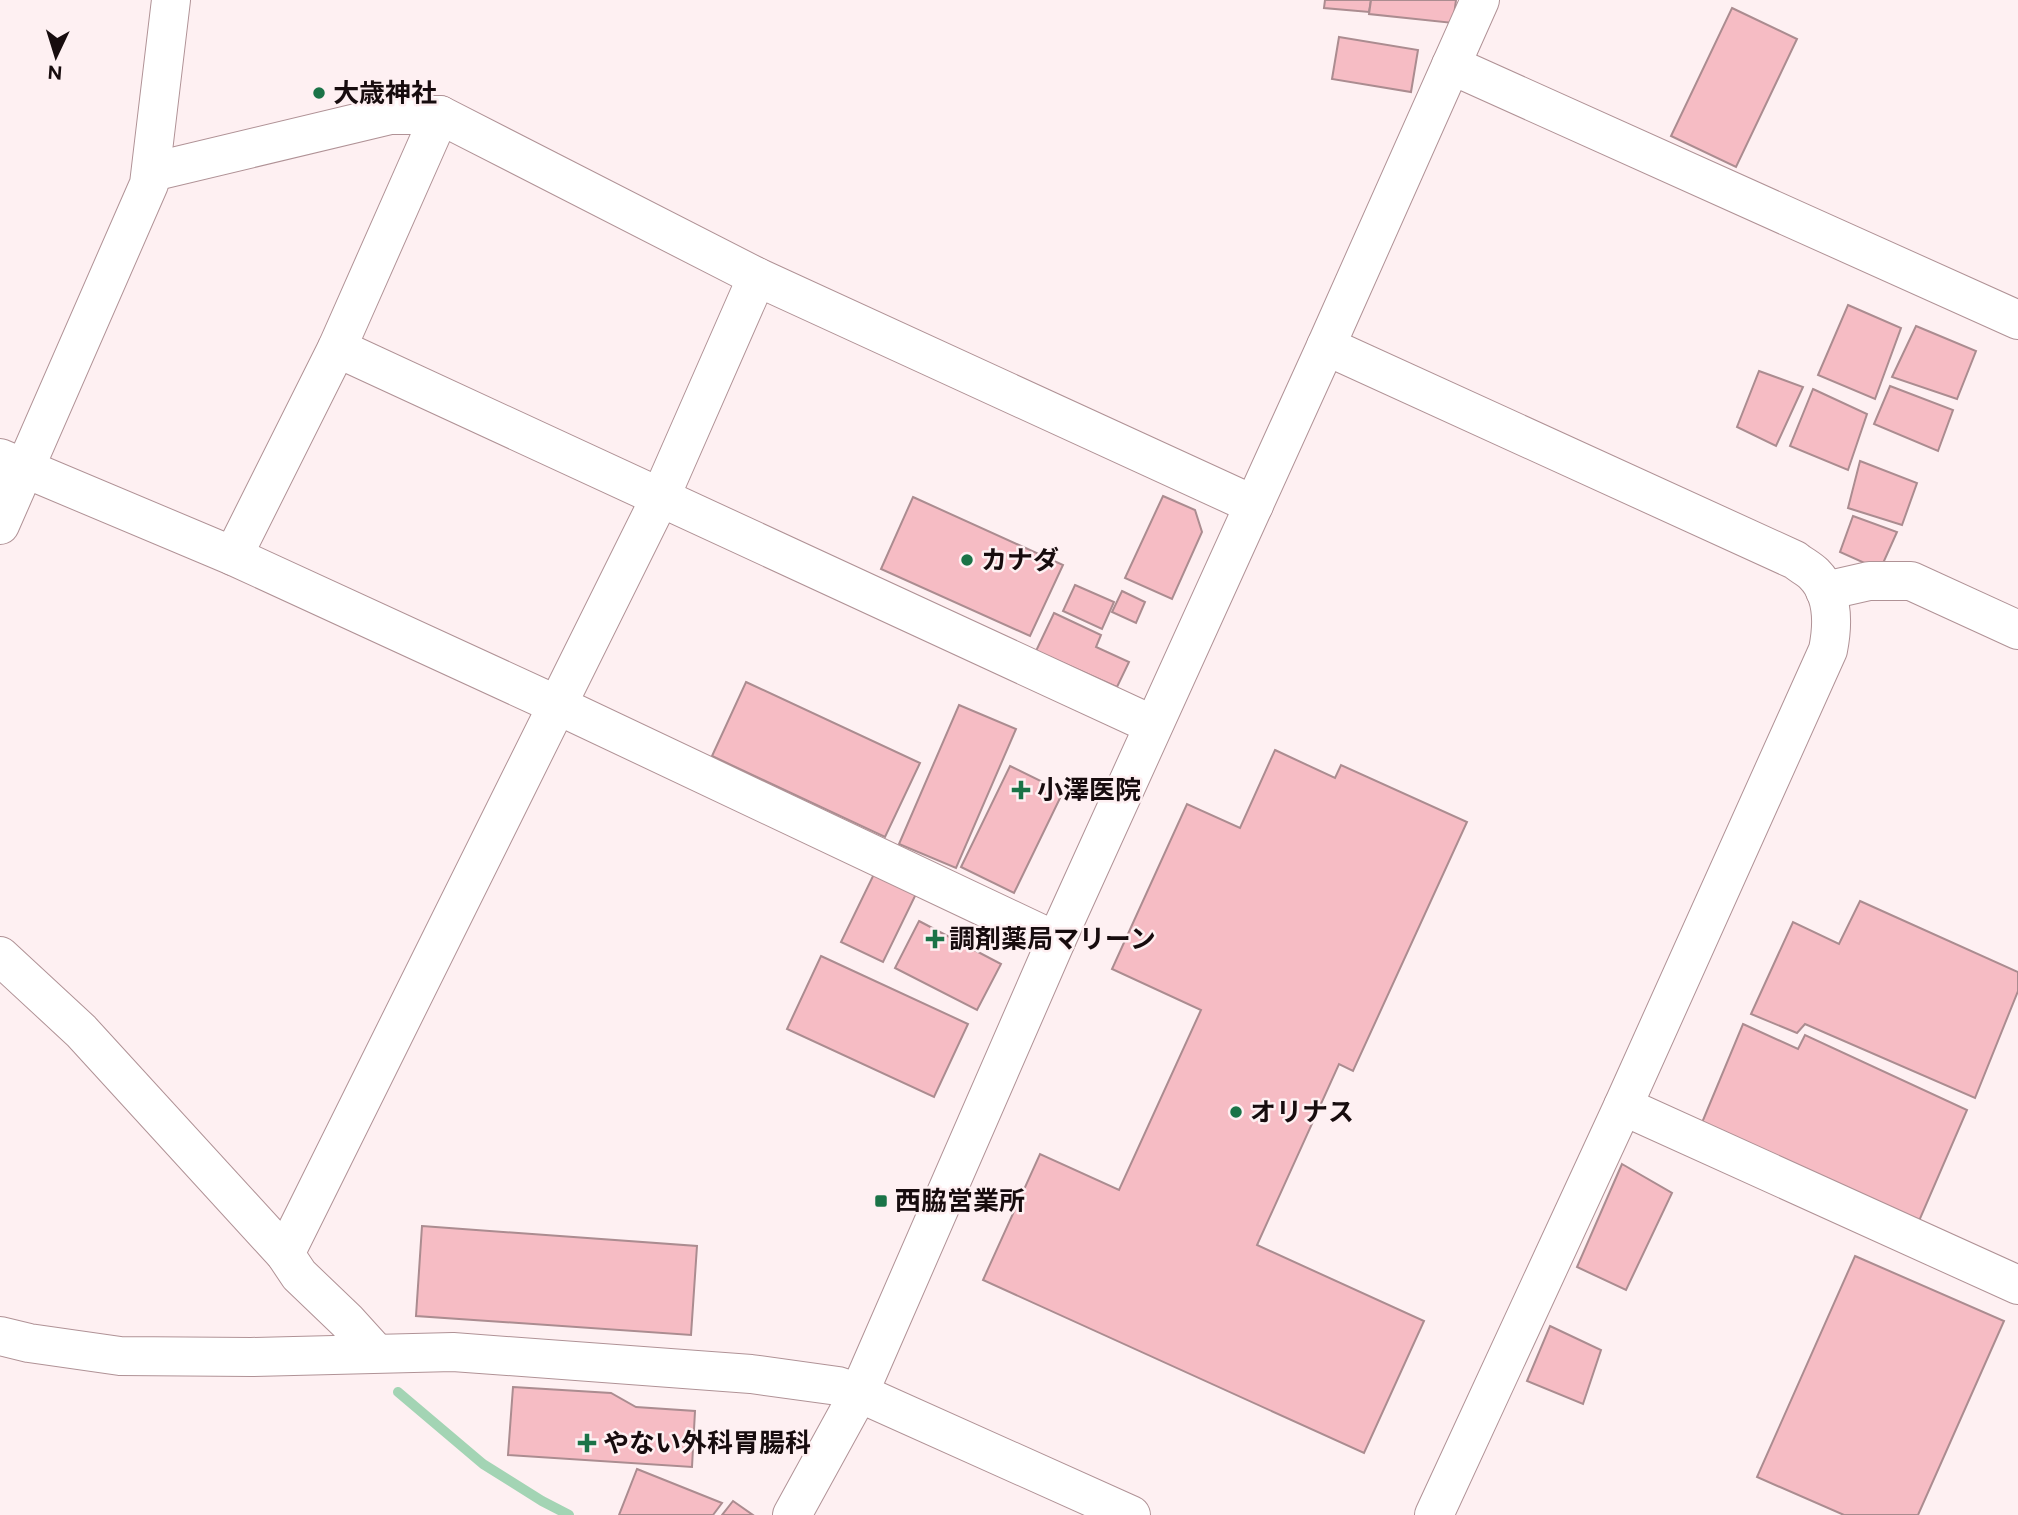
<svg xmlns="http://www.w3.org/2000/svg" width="2018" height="1515" font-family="Figtree,'Noto Sans JP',sans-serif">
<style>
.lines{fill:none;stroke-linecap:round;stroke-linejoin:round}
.stream{stroke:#a3d4b4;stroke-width:10}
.building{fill:#f6bcc4;stroke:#ab8c90;stroke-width:2}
.minor-casing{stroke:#b09296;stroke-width:40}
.minor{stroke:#fff;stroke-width:38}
.poi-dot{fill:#1a7347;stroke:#fef0f2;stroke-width:2.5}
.labels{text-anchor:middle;stroke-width:5;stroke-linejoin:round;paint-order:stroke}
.poi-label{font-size:26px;font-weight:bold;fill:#170c0e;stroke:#fef0f2;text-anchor:start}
</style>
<rect width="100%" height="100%" fill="#fef0f2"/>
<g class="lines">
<path class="stream" d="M398,1392l85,72 59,37 27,14"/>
</g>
<g class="building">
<path d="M1325,0h46l-2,12 -45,-4z"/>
<path d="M1371,0h85l-3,23 -84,-9z"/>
<path d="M1732,8l65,31 -61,128 -65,-31z"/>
<path d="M1339,37l79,13 -7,42 -79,-13z"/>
<path d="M1848,305l53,23 -26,71 -57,-24z"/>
<path d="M1916,326l60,25 -19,48 -65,-22z"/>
<path d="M1759,371l44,16 -27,59 -39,-19z"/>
<path d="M1890,386l63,24 -15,41 -64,-27z"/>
<path d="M1813,389l54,25 -19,56 -58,-24z"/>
<path d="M1860,461l57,22 -15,42 -54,-17z"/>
<path d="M1163,496l32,14 7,22 -30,67 -47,-21z"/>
<path d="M913,497l150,68 -33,71 -149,-67z"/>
<path d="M1853,516l44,16 -17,38 -40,-18z"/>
<path d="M1075,585l39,17 -12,27 -39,-18z"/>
<path d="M1122,591l23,11 -9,21 -24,-11z"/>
<path d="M1054,613l47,22 -5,12 33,15 -12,25 -81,-36z"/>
<path d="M746,682l174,81 -35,74 -173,-81z"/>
<path d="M959,705l57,24 -60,139 -57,-24z"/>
<path d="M1275,750l60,28 6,-13 126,57 -114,249 -14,-7 -82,181 167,76 -60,132 -381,-173 57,-126 79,36 82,-180 -89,-41 75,-165 53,24z"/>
<path d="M1010,766l53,26 -49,101 -53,-26z"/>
<path d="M874,874l42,20 -33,68 -42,-20z"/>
<path d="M1860,901l158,71v19l-43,107 -170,-74 -8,9 -46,-19 42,-92 46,22z"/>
<path d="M919,921l82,43 -24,46 -82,-42z"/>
<path d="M821,956l147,68 -34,73 -147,-68z"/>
<path d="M1743,1024l55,25 7,-14 162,75 -48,111 -218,-96z"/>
<path d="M1622,1164l50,29 -46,97 -49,-23z"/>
<path d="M422,1226l275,20 -6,89 -275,-19z"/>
<path d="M1855,1256l149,65 -86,194h-74l-87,-38z"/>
<path d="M1550,1326l51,24 -18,54 -56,-23z"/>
<path d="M513,1387l98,6 25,14 59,4 -3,56 -184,-12z"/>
<path d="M637,1469l85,34 -9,12h-94z"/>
<path d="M733,1501l20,14h-31z"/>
</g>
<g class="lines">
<defs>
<g id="minor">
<path d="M1451,65l567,255"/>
<path d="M152,172l238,-57h50l317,162 497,228"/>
<path d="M1326,346l469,214c6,5 14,9 19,14 20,20 19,51 14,76l-205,456 -189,409"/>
<path d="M337,348l816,377"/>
<path d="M0,458l233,98 324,149 499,236"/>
<path d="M0,525l149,-341 22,-184"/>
<path d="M233,556l104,-208 103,-233"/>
<path d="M1825,591l44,-10h42l107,49"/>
<path d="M0,956l81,75 204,223 14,21 48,46 29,32"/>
<path d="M1623,1106l395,179"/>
<path d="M285,1254l375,-756 97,-221"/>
<path d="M0,1336l29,7 91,13 131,1 202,-5 298,22 87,12 21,7 272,122"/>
<path d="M792,1515l67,-122 197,-452 270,-595 154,-346"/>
</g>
</defs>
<use href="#minor" class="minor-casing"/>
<use href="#minor" class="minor"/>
</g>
<g class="poi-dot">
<circle cx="319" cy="93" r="7"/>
<circle cx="967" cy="560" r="7"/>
<path d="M1017.5 779.5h7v7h7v7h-7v7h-7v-7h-7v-7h7z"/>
<path d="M931.5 928.5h7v7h7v7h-7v7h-7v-7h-7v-7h7z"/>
<circle cx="1236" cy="1112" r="7"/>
<rect x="874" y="1194" width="14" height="14" rx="3.5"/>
<path d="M583.5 1432.5h7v7h7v7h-7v7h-7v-7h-7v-7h7z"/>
</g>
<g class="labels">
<g class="poi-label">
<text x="333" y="102">大歳神社</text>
<text x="981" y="569">カナダ</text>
<text x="1037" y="799">小澤医院</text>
<text x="949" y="948">調剤薬局マリーン</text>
<text x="1250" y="1121">オリナス</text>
<text x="895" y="1210">西脇営業所</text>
<text x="603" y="1452">やない外科胃腸科</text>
</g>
</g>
<g transform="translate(56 56) rotate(184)" stroke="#fef0f2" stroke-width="5" paint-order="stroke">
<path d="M0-5L12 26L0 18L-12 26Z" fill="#170c0e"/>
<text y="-10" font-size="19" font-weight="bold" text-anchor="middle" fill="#170c0e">N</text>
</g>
</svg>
